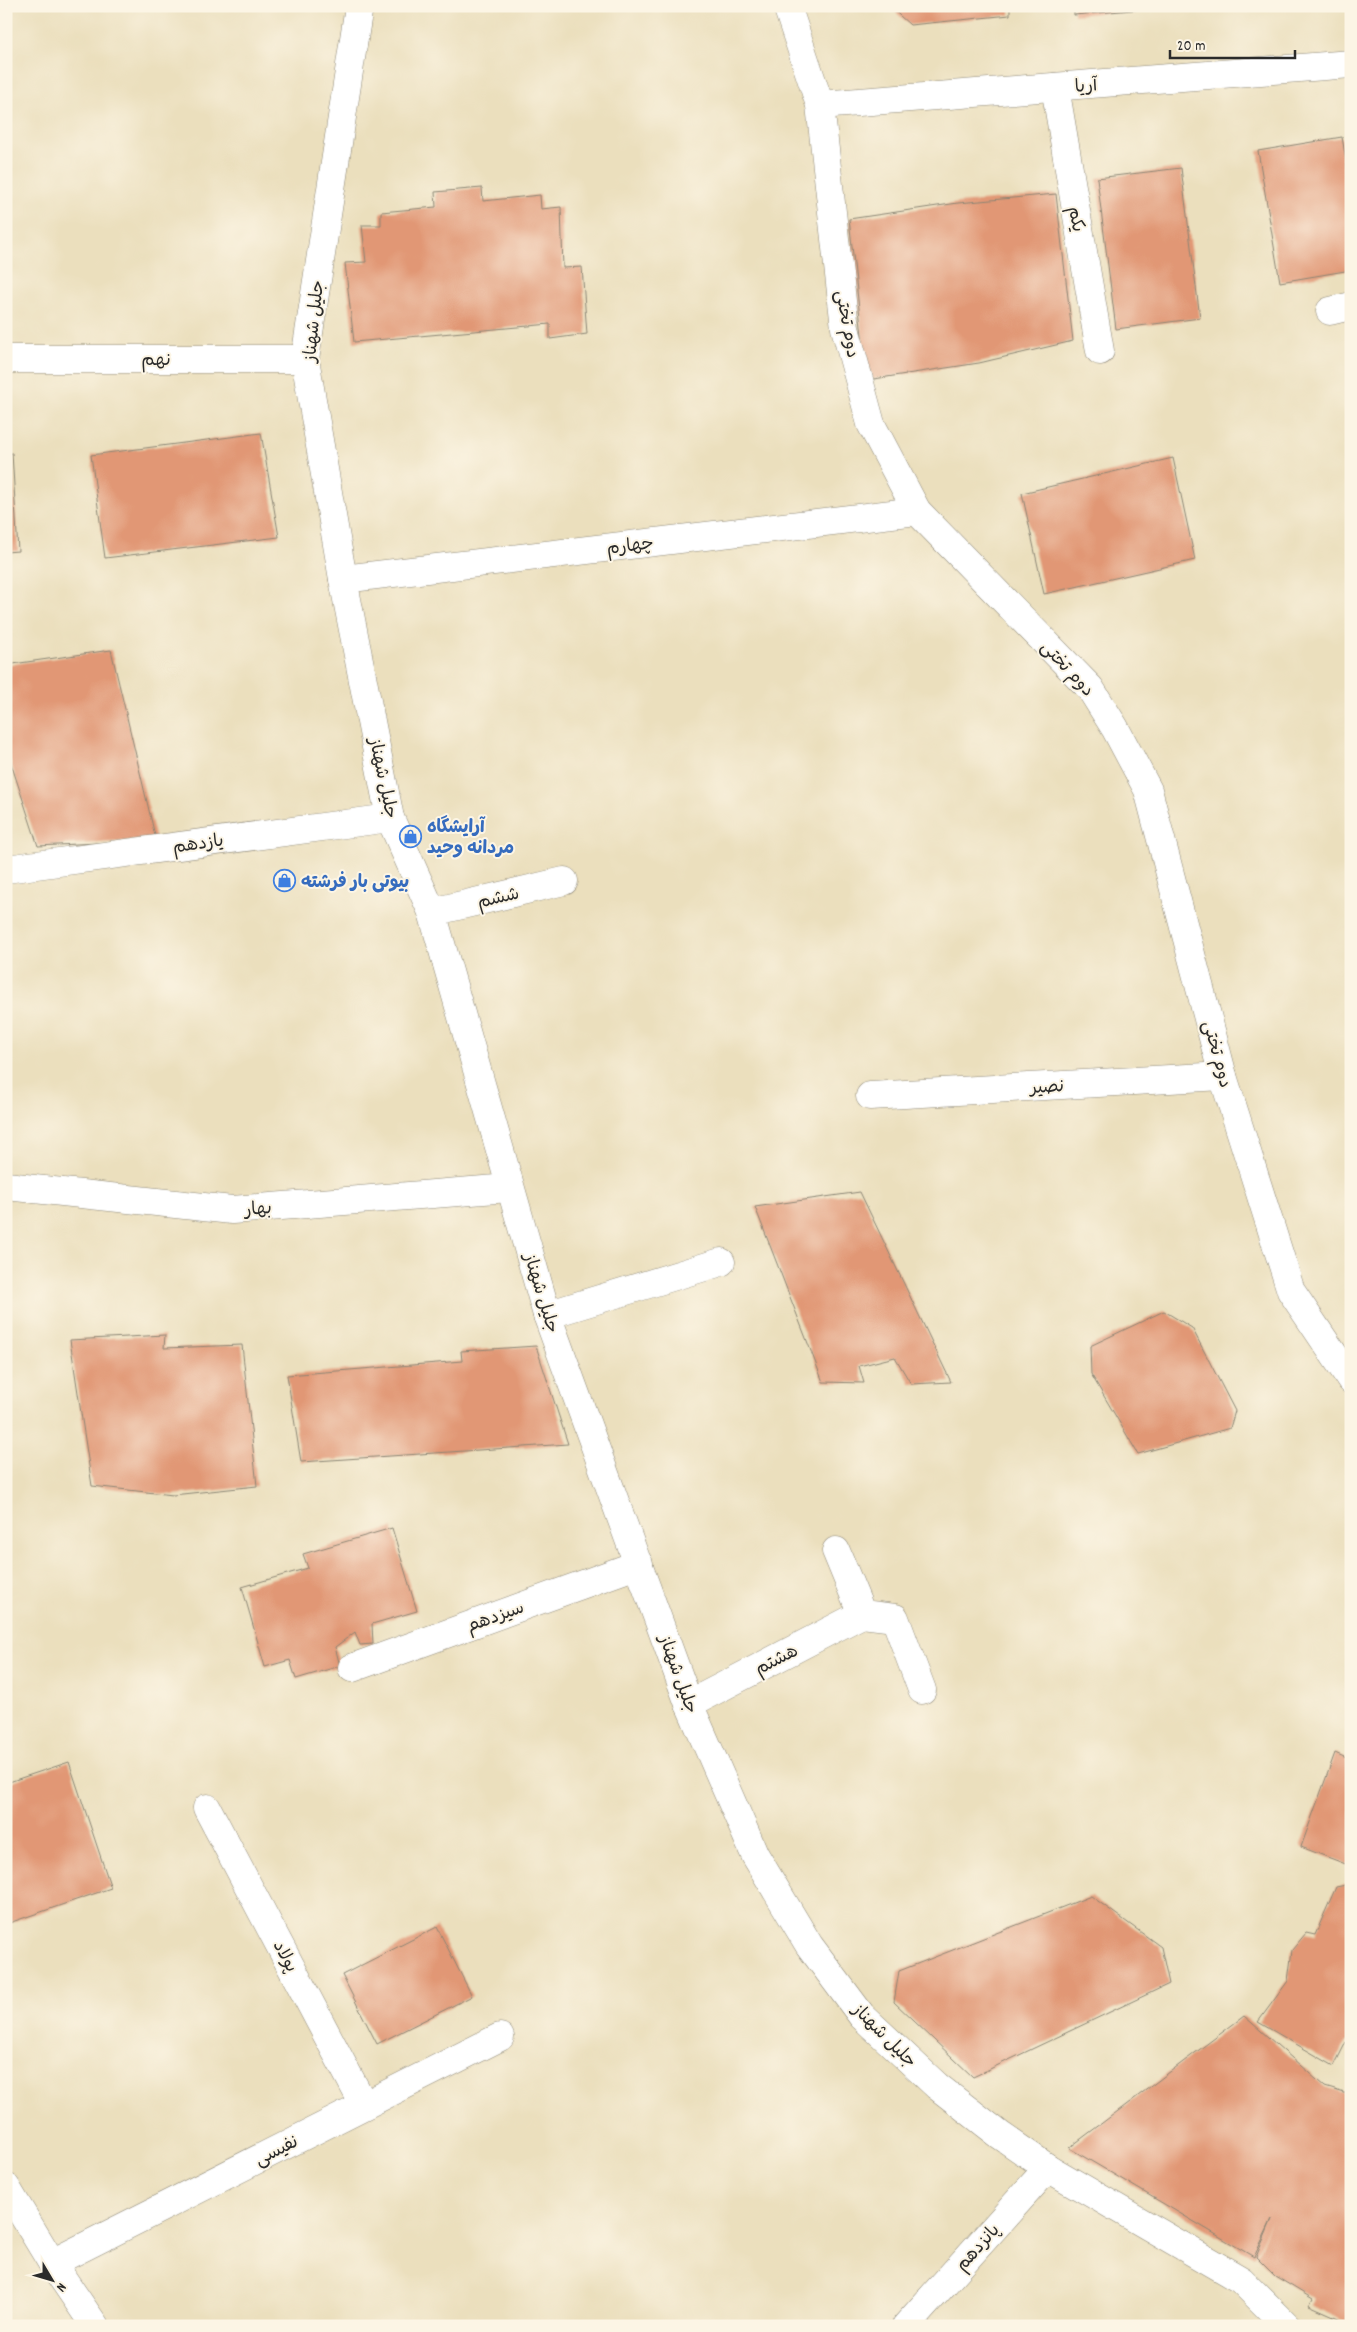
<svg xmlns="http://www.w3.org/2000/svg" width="1357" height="2332" font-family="Dekko,'Playpen Sans Arabic',sans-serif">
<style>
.building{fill:#e19774}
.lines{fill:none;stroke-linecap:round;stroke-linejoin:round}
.street-casing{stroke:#8b8574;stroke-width:29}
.secondary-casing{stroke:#8b8574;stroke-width:29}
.street{stroke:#fff;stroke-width:28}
.secondary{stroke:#fff;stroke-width:28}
.labels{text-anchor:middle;stroke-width:4;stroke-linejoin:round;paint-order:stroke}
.street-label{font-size:18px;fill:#2b2b2b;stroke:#fcf5e5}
.shop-label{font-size:18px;font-weight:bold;fill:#366cbe;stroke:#fcf5e5;text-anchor:start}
</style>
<rect width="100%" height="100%" fill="#fcf5e5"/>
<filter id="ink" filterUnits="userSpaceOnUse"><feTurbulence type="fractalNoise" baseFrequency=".02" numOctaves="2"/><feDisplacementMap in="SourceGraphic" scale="10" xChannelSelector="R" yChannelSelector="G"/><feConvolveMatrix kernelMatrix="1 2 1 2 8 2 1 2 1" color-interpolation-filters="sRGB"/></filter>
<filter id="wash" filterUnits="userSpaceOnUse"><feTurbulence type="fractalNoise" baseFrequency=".0096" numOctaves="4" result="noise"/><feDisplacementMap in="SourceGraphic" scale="20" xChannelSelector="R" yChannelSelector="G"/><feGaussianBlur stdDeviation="1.12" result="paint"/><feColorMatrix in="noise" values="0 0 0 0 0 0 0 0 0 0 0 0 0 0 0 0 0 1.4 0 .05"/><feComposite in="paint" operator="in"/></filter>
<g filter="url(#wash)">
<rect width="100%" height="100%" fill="#ebdfbd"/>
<g id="blocks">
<g class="building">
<path d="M889,6h121v9l-100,10z"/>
<path d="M1074,6h82v2l-82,7z"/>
<path d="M1342,137l9,53v80l-71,12 -22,-131z"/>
<path d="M1181,168l19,150 -84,11 -19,-151z"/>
<path d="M482,188l1,13 57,-6 1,14 20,-2 2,61 19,-1 5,67 -37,5v-15l-196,18 -9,-79 21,-1 -4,-37h19v-13l55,-5 -1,-15z"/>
<path d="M1056,194l17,147 -94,22 -112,17 -18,-161 109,-16z"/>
<path d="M261,433l18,104 -174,21 -14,-103z"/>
<path d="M12,453l6,98 -12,1v-98z"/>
<path d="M1173,458l22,102 -151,34 -22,-101z"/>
<path d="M111,650l45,190 -118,6 -32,-98v-83z"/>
<path d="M860,1192l91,190 -40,2 -16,-27 -36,9 5,17 -41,-1 -68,-175z"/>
<path d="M1164,1311l28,17 43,83 -5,17 -92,26 -47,-80 -1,-28z"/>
<path d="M165,1335l-1,13 78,-3 15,141 -84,9 -81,-9 -22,-146z"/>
<path d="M536,1346l32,98 -267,18 -14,-87 175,-14 -1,-10z"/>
<path d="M392,1528l25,83 -45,13 1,20 -13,1 -5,-13 -20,15 5,19 -44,13 -6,-19 -25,7 -23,-80 66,-19 -5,-14z"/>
<path d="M1335,1753l16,7v106l-50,-19z"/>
<path d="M69,1762l42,126 -105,36v-141z"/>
<path d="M1351,1884v159l-5,-1 -12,24 -76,-44 30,-41 4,-31 14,-17 9,2 21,-48z"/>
<path d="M1091,1896l70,51 8,37 -196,93 -79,-75 5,-31z"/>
<path d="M437,1927l35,69 -95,48 -35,-69z"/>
<path d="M1244,2016l81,71 26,8v220l-6,6 -36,-16 4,-6 -38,-23 -19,-19 16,-38 -18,38 -185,-109z"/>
</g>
</g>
</g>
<g filter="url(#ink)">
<use href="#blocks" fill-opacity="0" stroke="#8b8574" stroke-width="1"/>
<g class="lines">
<defs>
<g id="street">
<path d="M787,6l33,99 25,223 26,96 46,87 173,177 25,40 33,62 75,286 68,215 60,89"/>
<path d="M1055,87l45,264"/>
<path d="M820,105l531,-41"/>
<path d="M1330,311l21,-5"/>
<path d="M6,359h299"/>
<path d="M343,579l574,-68"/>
<path d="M6,869l384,-51"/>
<path d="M432,912l132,-31"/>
<path d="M870,1096l353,-20"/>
<path d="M6,1186l226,24 277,-22"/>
<path d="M547,1315l174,-53"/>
<path d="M836,1551l26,63 33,4 27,72"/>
<path d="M352,1668l287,-104"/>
<path d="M689,1704l173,-90"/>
<path d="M207,1808l157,297"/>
<path d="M52,2263l448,-226"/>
<path d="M906,2326l142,-158"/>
</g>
<g id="secondary">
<path d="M359,6l-54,353 38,220 47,239 42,94 115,403 142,389 66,151 54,90 53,71 75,70 63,49 48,33 193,112 46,46"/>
<path d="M6,2187l46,76 43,63"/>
</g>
</defs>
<use href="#street" class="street-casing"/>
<use href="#secondary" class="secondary-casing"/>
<use href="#street" class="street"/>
<use href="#secondary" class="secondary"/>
</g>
</g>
<defs>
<symbol id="shop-ring" viewBox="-11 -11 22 22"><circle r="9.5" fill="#fcf5e5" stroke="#3f7fe0" stroke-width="1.5"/><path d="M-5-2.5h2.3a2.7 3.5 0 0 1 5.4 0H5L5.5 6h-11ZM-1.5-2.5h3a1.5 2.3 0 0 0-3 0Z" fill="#3f7fe0"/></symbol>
</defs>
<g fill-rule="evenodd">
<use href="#shop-ring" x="398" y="824" width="25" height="25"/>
<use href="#shop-ring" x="272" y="868" width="25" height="25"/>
</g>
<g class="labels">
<g class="street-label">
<text transform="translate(1086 85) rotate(-5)" y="6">آریا</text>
<text transform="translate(1077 219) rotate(80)" y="6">یکم</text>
<text transform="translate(313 321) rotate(-84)" y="6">جلیل شهناز</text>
<text transform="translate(848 324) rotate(80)" y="6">دوم تختی</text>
<text x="156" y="365">نهم</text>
<text transform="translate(630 545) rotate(-7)" y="6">چهارم</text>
<text transform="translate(1068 668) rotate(47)" y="6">دوم تختی</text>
<text transform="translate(384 778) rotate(78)" y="6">جلیل شهناز</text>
<text transform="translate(198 843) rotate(-8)" y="6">یازدهم</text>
<text transform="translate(498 897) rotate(-13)" y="6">ششم</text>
<text transform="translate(1218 1054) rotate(75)" y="6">دوم تختی</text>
<text transform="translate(1047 1086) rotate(-3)" y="6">نصیر</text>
<text transform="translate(258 1208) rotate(-5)" y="6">بهار</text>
<text transform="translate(542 1293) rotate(73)" y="6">جلیل شهناز</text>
<text transform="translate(495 1616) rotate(-20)" y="6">سیزدهم</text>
<text transform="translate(776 1659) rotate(-27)" y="6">هشتم</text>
<text transform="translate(679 1674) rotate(70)" y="6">جلیل شهناز</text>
<text transform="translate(286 1956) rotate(62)" y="6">پولاد</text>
<text transform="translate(885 2035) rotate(45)" y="6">جلیل شهناز</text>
<text transform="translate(276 2150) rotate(-27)" y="6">نفیسی</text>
<text transform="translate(977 2247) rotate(-48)" y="6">پانزدهم</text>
</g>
<g class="shop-label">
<text x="427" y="832">آرایشگاه<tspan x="427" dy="21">مردانه وحید</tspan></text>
<text x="301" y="887">بیوتی بار فرشته</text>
</g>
</g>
<rect width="1357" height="2332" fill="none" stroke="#fcf5e5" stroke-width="25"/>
<g transform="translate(52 2280) rotate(128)" stroke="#fcf5e5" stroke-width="4" paint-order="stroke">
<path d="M0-4L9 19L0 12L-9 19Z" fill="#2b2b2b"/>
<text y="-8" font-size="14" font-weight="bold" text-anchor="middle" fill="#2b2b2b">N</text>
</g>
<path d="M1170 50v8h125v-8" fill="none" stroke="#2b2b2b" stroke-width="2.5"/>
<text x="1177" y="50" font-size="15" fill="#2b2b2b" stroke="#fcf5e5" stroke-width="4" paint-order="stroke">20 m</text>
</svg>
